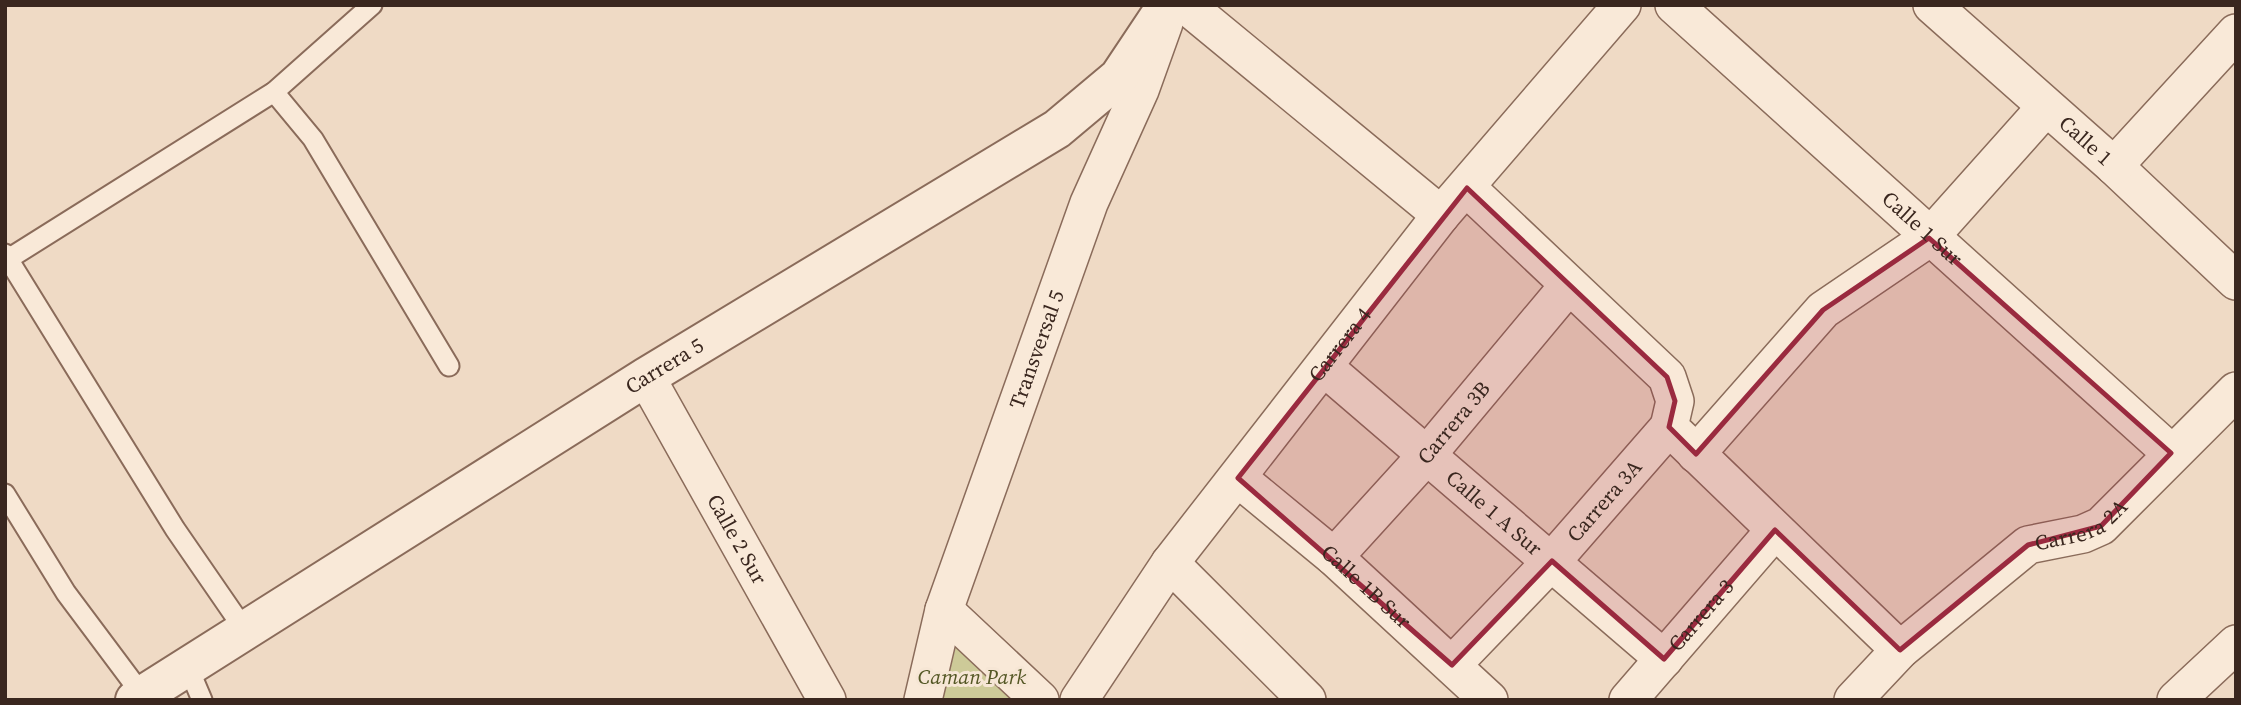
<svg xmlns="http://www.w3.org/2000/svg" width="2241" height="705" font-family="'Source Serif 4',serif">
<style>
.green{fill:#cdca98}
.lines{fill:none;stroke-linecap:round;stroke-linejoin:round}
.service-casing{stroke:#8a6b5a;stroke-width:23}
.minor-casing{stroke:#8a6b5a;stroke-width:40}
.tertiary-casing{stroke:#8a6b5a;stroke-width:42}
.service{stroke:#f9e9d8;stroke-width:19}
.minor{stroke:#f9e9d8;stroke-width:37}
.tertiary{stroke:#f9e9d8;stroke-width:38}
.marked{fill:#9a2a3f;fill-opacity:0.2;stroke:#9a2a3f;stroke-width:5;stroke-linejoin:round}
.labels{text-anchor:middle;stroke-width:6;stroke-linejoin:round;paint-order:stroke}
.street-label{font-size:21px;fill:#3a271f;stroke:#f6e6d5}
.park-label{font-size:21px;font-style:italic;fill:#545725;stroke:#f6e6d5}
</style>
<rect width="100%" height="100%" fill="#efdac5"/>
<path class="green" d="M959,635l68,65h-85z"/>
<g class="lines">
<defs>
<g id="service">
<path d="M274,92l39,47 136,227"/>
<path d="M5,254l170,275 71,103"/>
<path d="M5,261l269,-169 98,-87"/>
<path d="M5,494l61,99 80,107"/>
<path d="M188,667l14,33"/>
</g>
<g id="minor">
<path d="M1186,5l255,210"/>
<path id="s1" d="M1674,5l497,448"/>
<path id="s2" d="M1932,5l182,161 122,115"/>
<path d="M2114,166l122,-133"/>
<path d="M1467,188l200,189 8,24 -6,26 231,223"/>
<path id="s3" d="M1324,367l340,292"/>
<path id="s4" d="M646,377l181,323"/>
<path d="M1696,454l127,-144 106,-72 117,-131"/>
<path id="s5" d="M1238,478l96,79 155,143"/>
<path id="s6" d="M1334,557l92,-101 143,-171"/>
<path d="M1170,563l137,137"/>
<path d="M944,610l96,90"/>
<path id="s7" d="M1452,665l100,-104 117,-134"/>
<path id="s8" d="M923,700l21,-90 145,-407 51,-113 24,-67"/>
<path id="s9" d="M1079,700l91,-137 271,-348 181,-210"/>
<path id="s10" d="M1628,700l147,-170"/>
<path id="s11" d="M1853,700l47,-50 128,-105 55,-11 18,-8 135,-135"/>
<path d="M2176,700l60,-56"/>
</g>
<g id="tertiary">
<path id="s12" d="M135,700l511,-323 411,-248 62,-52 48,-72"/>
</g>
</defs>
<use href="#service" class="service-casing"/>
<use href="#minor" class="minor-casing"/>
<use href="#tertiary" class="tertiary-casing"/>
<use href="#service" class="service"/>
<use href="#minor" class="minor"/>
<use href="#tertiary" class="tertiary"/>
</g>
<path class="marked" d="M1467,188l200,189 8,24 -6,26 27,27 127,-144 106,-72 242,215 -70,73 -73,19 -128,105 -125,-120 -111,129 -112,-98 -100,104 -214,-187z"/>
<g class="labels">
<g class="street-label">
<text dy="7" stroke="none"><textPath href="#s2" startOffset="205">Calle 1</textPath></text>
<text dy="7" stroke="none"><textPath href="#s1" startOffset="334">Calle 1 Sur</textPath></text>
<text dy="7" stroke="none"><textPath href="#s9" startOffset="441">Carrera 4</textPath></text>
<text dy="7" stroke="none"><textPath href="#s8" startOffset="369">Transversal 5</textPath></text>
<text dy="7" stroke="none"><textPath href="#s12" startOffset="626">Carrera 5</textPath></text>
<text dy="7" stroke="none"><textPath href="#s6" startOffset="180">Carrera 3B</textPath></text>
<text dy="7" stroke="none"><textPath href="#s7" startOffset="224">Carrera 3A</textPath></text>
<text dy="7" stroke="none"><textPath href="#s3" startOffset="224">Calle 1 A Sur</textPath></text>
<text dy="7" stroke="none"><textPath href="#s11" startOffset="292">Carrera 2A</textPath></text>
<text dy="7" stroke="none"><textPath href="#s4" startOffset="186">Calle 2 Sur</textPath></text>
<text dy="7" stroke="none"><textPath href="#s5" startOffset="168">Calle 1B Sur</textPath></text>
<text dy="7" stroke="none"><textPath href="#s10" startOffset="112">Carrera 3</textPath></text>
</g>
<g class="park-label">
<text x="972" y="684">Caman Park</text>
</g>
</g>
<rect width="2241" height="705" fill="none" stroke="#3a271f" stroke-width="14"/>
</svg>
